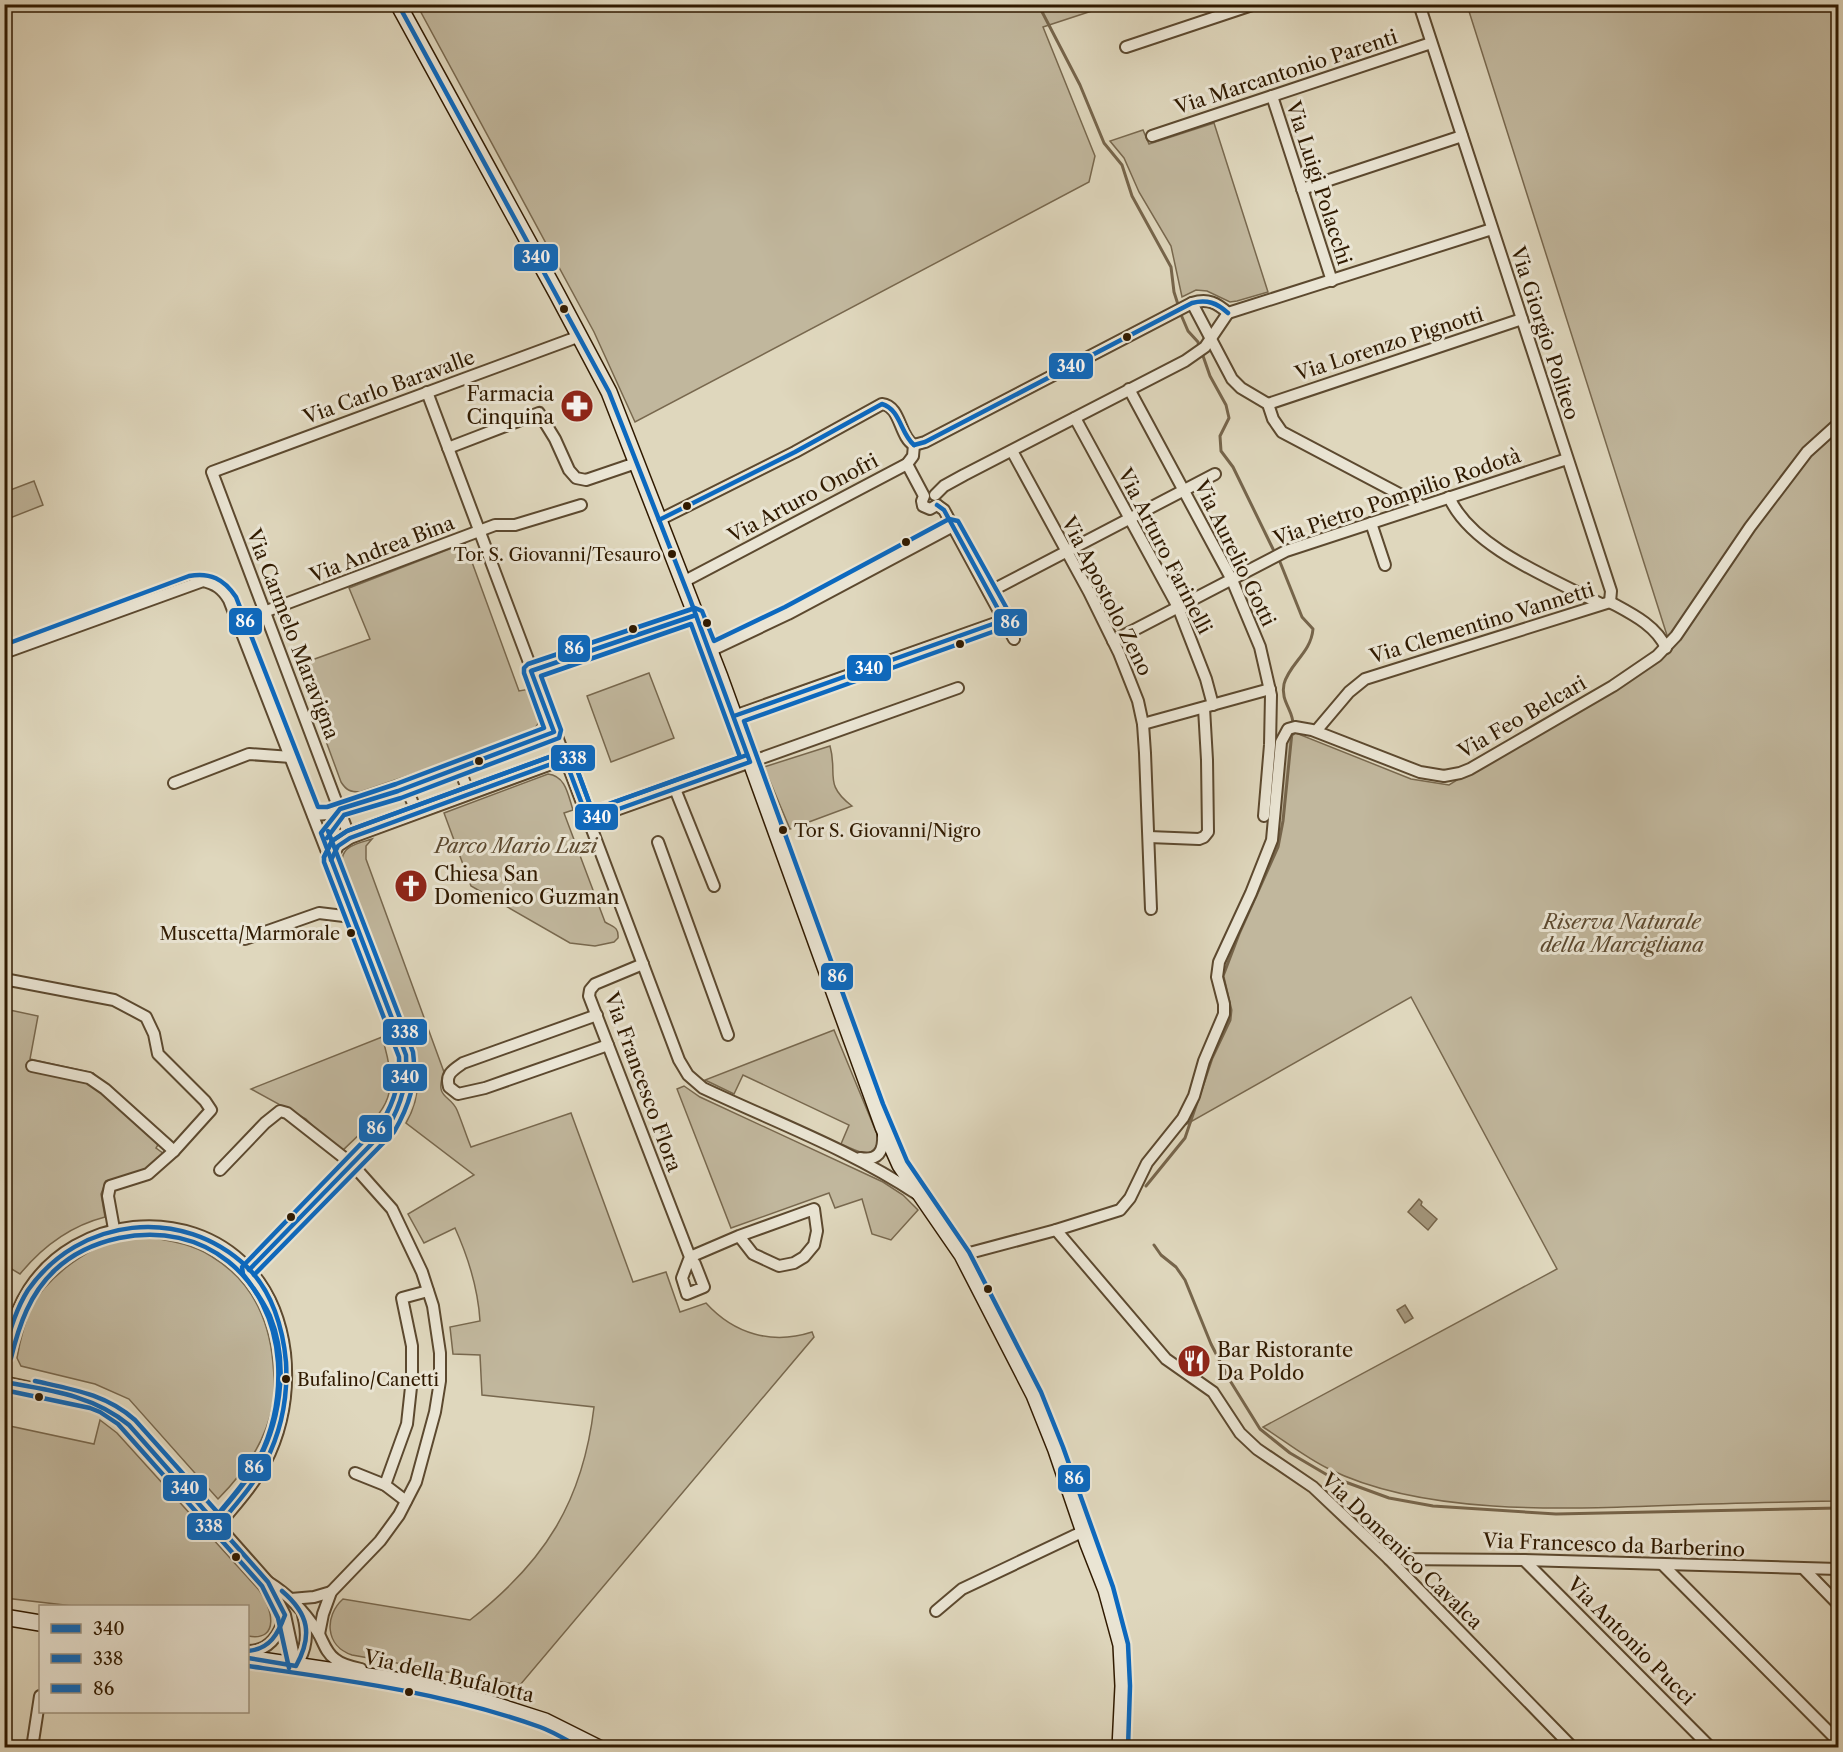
<svg xmlns="http://www.w3.org/2000/svg" width="1843" height="1752" font-family="'Libre Caslon Text',serif">
<style>
.green{fill:#c1b79d;stroke:#78684e;stroke-width:1.5}
.water{fill:#a4977d;stroke:#76654b;stroke-width:1.5}
.lines{fill:none;stroke-linecap:round;stroke-linejoin:round}
.stream{stroke:#76654b;stroke-width:3}
.street-casing{stroke:#5c492f;stroke-width:14}
.secondary-casing{stroke:#301a00;stroke-width:18}
.street{stroke:#eae5d4;stroke-width:10}
.secondary{stroke:#eae5d4;stroke-width:15}
.bus-1-casing{stroke:#eae5d4;stroke-width:9}
.bus-2-casing{stroke:#eae5d4;stroke-width:9}
.bus-3-casing{stroke:#eae5d4;stroke-width:9}
.bus-1{stroke:#0c69bf;stroke-width:4.5}
.bus-2{stroke:#0c69bf;stroke-width:4.5}
.bus-3{stroke:#0c69bf;stroke-width:4.5}
.bus-dot{fill:#301a00;stroke:#eae5d4;stroke-width:2}
.labels{text-anchor:middle;stroke-width:6;stroke-linejoin:round;paint-order:stroke}
.bus-label{font-size:18px;fill:#301a00;stroke:#eae5d4;text-anchor:end}
.street-label{font-size:20px;fill:#301a00;stroke:#eae5d4}
.poi-label{font-size:20px;fill:#301a00;stroke:#eae5d4;text-anchor:start}
.park-label{font-size:20px;font-style:italic;fill:#5c492f;stroke:#eae5d4}
.line-badge{stroke:#eae5d4;stroke-width:2}
.badge-label{font-size:16px;text-anchor:middle;font-weight:bold;fill:#fff}
</style>
<rect width="100%" height="100%" fill="#dfd7bd"/>
<filter id="stains"><feTurbulence type="fractalNoise" baseFrequency=".00333" numOctaves="4"/><feColorMatrix values="0 0 0 0 .2 0 0 0 0 .09 0 0 0 0 .02 0 0 0 .5 -.17"/></filter>
<radialGradient id="worn" r=".72"><stop offset=".6" stop-color="#630" stop-opacity="0"/><stop offset="1" stop-color="#630" stop-opacity=".3"/></radialGradient>
<g class="green">
<path d="M417,5h693l-67,22 52,129 -6,26 -454,240 -41,-90z"/>
<path d="M1467,5h371v1496c-53,1 -106,2 -159,4 -106,4 -253,12 -350,-36 -23,-11 -44,-28 -66,-42l294,-158 -146,-272 -224,127 15,-48 18,-41 -1,-59 56,-133 11,-103 10,-7 115,46 38,6 222,-137z"/>
<path d="M1214,123l54,169 -31,9 -7,1 -23,-11 -11,-1 -14,7 -11,-51 -32,-54 -15,-34 -14,-17 33,-11 6,14z"/>
<path d="M34,481l9,24 -38,15v-28z"/>
<path d="M465,543l54,148 11,-2c7,20 19,35 -6,47l-164,56c-10,0 -14,-2 -19,-10l-43,-117 72,-26 -21,-51z"/>
<path d="M649,673l25,65 -63,24 -24,-66z"/>
<path d="M830,746c8,28 -7,38 22,60l-62,23 -26,-62z"/>
<path d="M548,774c18,2 20,21 25,36l-9,3 41,109c8,5 14,5 13,16l-4,4 -19,4 -25,-3 -99,-57 -27,-73z"/>
<path d="M372,839l-6,7v13l78,213c-10,27 6,22 13,38 5,12 9,25 14,37l100,-34 62,169 33,-10 14,40 26,-9c28,31 66,42 106,29l2,5 -294,348 -168,-30c-27,-9 -28,-39 -9,-56l127,21c75,-58 113,-119 124,-213l-112,-12 -2,-40 -27,-1 -3,-27 30,-6c-2,-33 -11,-62 -25,-93l-31,15 -16,-29 66,-39 -68,-52c14,-24 15,-48 8,-75l-72,-189c2,-14 18,-16 30,-20z"/>
<path d="M5,1009l33,7 -8,43 63,14 69,65 -6,10 11,8 -22,20 -39,5 -5,13 4,23c-35,9 -62,29 -85,57l-15,-9z"/>
<path d="M834,1030l45,109c-6,24 -22,11 -38,5l8,-19 -106,-50 -9,19 -29,-14z"/>
<path d="M382,1037c20,66 3,72 -42,116l-34,-34 -55,-30z"/>
<path d="M684,1086l16,11 183,85 20,13 15,15 -27,30 -19,-6 -10,-35 -27,9 -6,-15 -98,35 -54,-139z"/>
<path d="M150,1237c21,4 42,7 61,19 40,24 58,61 62,107 1,13 3,28 0,41 -7,37 -29,69 -55,95l-89,-100 -34,-15 -74,-18 -4,-8c3,-17 7,-34 14,-50 15,-31 62,-65 95,-70 8,-1 16,-1 24,-1z"/>
<path d="M100,1420l17,13 142,157c13,17 22,52 -11,46v-30h-175l-68,-8v-173l89,19z"/>
</g>
<g class="water">
<path d="M1419,1199l3,3 -1,3 16,14 -9,11 -20,-18z"/>
<path d="M1405,1305l8,13 -8,5 -8,-13z"/>
</g>
<g class="lines">
<g class="stream">
<path d="M1038,4l42,81 24,58 18,22 10,31 39,71 3,25 8,25 6,14 10,11 1,5"/>
<path d="M1202,353l8,23 16,29 3,13 -9,18 1,15 12,16 40,82"/>
<path d="M1280,562l22,55 11,12c-2,24 -24,35 -29,55 -4,17 10,27 9,41"/>
<path d="M1146,1186l39,-48 27,-80 18,-38 1,-10 -8,-34 16,-42 39,-87 5,-26 9,-89"/>
<path d="M1154,1245l7,10 15,12 9,13 26,64 18,35 31,50 30,24 39,23 60,22 44,8 123,8 282,-6"/>
</g>
<defs>
<g id="street">
<path d="M1419,4l192,587 -1,11"/>
<path d="M1126,47l129,-43"/>
<path d="M1272,96l60,185"/>
<path d="M1152,136l279,-93"/>
<path d="M1302,189l160,-53"/>
<path d="M1192,303l40,76 9,9 27,16 5,15 9,13 140,74"/>
<path d="M1228,313l264,-84"/>
<path d="M1129,389l103,191 28,67 11,48 -1,50 -6,71"/>
<path d="M427,392l252,668 9,15 15,13c72,34 148,62 214,106"/>
<path d="M1268,404l254,-85"/>
<path d="M1075,418l103,189 28,72 7,26"/>
<path d="M914,445l11,-3 267,-139c16,-5 25,0 36,10"/>
<path d="M448,448l91,-35 16,26 14,31 7,8 10,2 50,-17"/>
<path d="M1012,451l77,141 30,61 19,48 5,23 2,29 6,156"/>
<path d="M907,464l17,32 -2,5 1,5 7,3 7,-4"/>
<path d="M935,495l9,-9 20,-11 221,-114 20,-14 23,-34"/>
<path d="M1449,497c22,51 104,82 152,107"/>
<path d="M937,505l7,5 70,129"/>
<path d="M659,520l136,-68 87,-48c19,2 17,33 32,41"/>
<path d="M1371,523l14,42"/>
<path d="M683,582l224,-118 6,-8 1,-11"/>
<path d="M989,592l226,-118"/>
<path d="M1610,602c20,11 46,23 56,46"/>
<path d="M264,612l231,-87h20l66,-20"/>
<path d="M1113,641l173,-90 281,-92"/>
<path d="M710,651l78,-37 165,-88"/>
<path d="M4,653l199,-72c12,3 19,7 26,19l177,455c2,34 -1,43 -18,72l-139,143"/>
<path d="M531,671l165,-56"/>
<path d="M734,716l270,-96"/>
<path d="M1143,724l127,-35"/>
<path d="M1316,731l33,-39 16,-13 245,-77"/>
<path d="M467,765l-5,8c2,11 4,14 14,18"/>
<path d="M174,783l75,-29 42,3"/>
<path d="M403,789c8,8 13,15 8,25"/>
<path d="M675,789l39,97"/>
<path d="M313,815l15,-1 70,-23 156,-59"/>
<path d="M588,820l370,-132"/>
<path d="M1149,837l50,2 5,-2 4,-5 -1,-72 -3,-52"/>
<path d="M350,838l-138,-366 368,-136"/>
<path d="M658,842l70,193"/>
<path d="M331,860l7,-14 12,-8 215,-79"/>
<path d="M245,939l74,-26 33,4"/>
<path d="M643,964l-48,20 -5,6 -1,6 101,261 5,7 9,23 -17,7 -5,-16 8,-21 49,-21 75,-27 3,22 -3,14 -10,12 -10,6 -15,3 -26,-12 -14,-18"/>
<path d="M4,979l110,21 32,17 8,17 4,20 47,47 6,9 -37,41 -26,23 -38,12 -2,10 6,33"/>
<path d="M597,1015l-134,48c-10,7 -18,11 -14,24l9,7 27,-6 123,-43"/>
<path d="M32,1066l57,12 16,11 69,62"/>
<path d="M860,1158c18,3 24,-6 23,-24"/>
<path d="M220,1170l45,-47 15,-12 7,2 65,51 40,45 30,63 11,34 7,47v28l-5,31 -19,70 -17,33 -19,26 -49,51 -8,22 -4,20"/>
<path d="M1056,1230l110,129 47,33 27,41 17,16 56,38 76,72 184,189"/>
<path d="M962,1255l94,-25 64,-20 10,-12 17,-35 36,-45 11,-22 10,-35 20,-47v-10l-7,-27 2,-15 32,-69 21,-53 9,-98 7,-13 7,-2 17,3 108,42 24,4 16,-3 10,-4 143,-83 44,-30 19,-20 74,-109 57,-75 31,-28"/>
<path d="M4,1356c5,-24 12,-47 25,-67 48,-73 158,-85 218,-22 23,24 34,54 38,86 4,39 -2,75 -20,110 -12,23 -30,42 -46,62"/>
<path d="M4,1382l88,19 11,4 20,13 145,164 17,33 11,51"/>
<path d="M355,1473l30,12 21,16"/>
<path d="M385,1485l22,-61 5,-46v-32l-10,-48 26,-7"/>
<path d="M1389,1559l135,1 314,9"/>
<path d="M1524,1560l187,188"/>
<path d="M1662,1564l176,177"/>
<path d="M1804,1569l34,35"/>
<path d="M268,1582c21,13 36,29 49,49 6,9 8,21 18,28 7,6 17,8 26,10"/>
<path d="M291,1599l23,-2 17,-5"/>
<path d="M936,1611l26,-22 122,-58"/>
<path d="M248,1651c20,0 31,-15 36,-33"/>
<path d="M296,1666c11,-17 12,-32 7,-51"/>
<path d="M32,1748l8,-52"/>
</g>
<g id="secondary">
<path d="M398,4l159,290 52,98 111,285 163,450 17,38 62,90 72,140 22,55 32,94 18,46 15,55 2,41 -3,62"/>
<path d="M4,1617l36,6"/>
<path d="M248,1658l147,22 91,22 59,19 54,27"/>
</g>
</defs>
<use href="#street" class="street-casing"/>
<use href="#secondary" class="secondary-casing"/>
<use href="#street" class="street"/>
<use href="#secondary" class="secondary"/>
<defs>
<g id="bus-1">
<path d="M914,445l11,-3 267,-139c15,-4 25,0 36,10"/>
<path d="M937,505l7,5 60,110"/>
<path d="M659,520l136,-68 87,-48c19,6 18,29 32,41"/>
<path d="M734,716l270,-96"/>
<path d="M331,860l7,-14 12,-8 215,-79 23,61 162,-58 -60,-163 -81,-207 -211,-388"/>
<path d="M249,1270l139,-143c14,-24 19,-44 18,-72l-85,-222 19,-24 58,-18 156,-59 -23,-61 165,-56"/>
<path d="M4,1354c5,-22 12,-45 24,-64 51,-73 154,-85 219,-23 25,24 36,61 39,95 2,35 -5,70 -21,101 -12,23 -30,42 -46,62"/>
<path d="M4,1382c45,8 89,13 125,43l139,157 17,33c-7,19 -15,34 -37,36"/>
<path d="M248,1658l48,8c17,-31 13,-52 -14,-75"/>
</g>
<g id="bus-2">
<path d="M324,857l8,-16 15,-10 216,-79h5l4,4 20,54 148,-53 -49,-133 -150,52 20,54 -2,8 -158,60 -57,17 -17,23"/>
<path d="M254,1275l140,-143c15,-26 23,-50 19,-80l-85,-221"/>
<path d="M11,1358c8,-33 19,-65 44,-88 18,-17 41,-27 64,-32 85,-18 153,39 159,124 2,33 -4,66 -19,96 -12,23 -30,42 -46,62"/>
<path d="M4,1390l86,18 10,4 18,12 144,162 16,32 11,50"/>
<path d="M248,1666c98,14 197,27 292,61 14,5 28,14 41,21"/>
</g>
<g id="bus-3">
<path d="M4,645l185,-69c21,-4 35,3 47,21l82,210h9l69,-23 148,-56 -20,-55v-5l4,-4 167,-56 7,3 12,30 71,-34 164,-88 9,2 53,95v5l-2,5 -265,95 139,383 24,57 62,91 72,140 22,55 50,140 15,57 2,42 -2,62"/>
<path d="M35,1381c36,8 71,13 100,39l84,94c11,-14 25,-28 34,-44 27,-44 37,-105 17,-154 -7,-15 -17,-29 -27,-42l-1,-7 140,-145c13,-22 18,-40 17,-65l-75,-195v-5l8,-16 15,-10 216,-79h5l4,4 20,54 155,-55"/>
</g>
</defs>
<use href="#bus-1" class="bus-1-casing"/>
<use href="#bus-2" class="bus-2-casing"/>
<use href="#bus-3" class="bus-3-casing"/>
<use href="#bus-1" class="bus-1"/>
<use href="#bus-2" class="bus-2"/>
<use href="#bus-3" class="bus-3"/>
</g>
<defs>
<symbol id="pharmacy-disc" viewBox="-11 -11 22 22"><circle r="9.5" fill="#8f2418" stroke="#eae5d4"/><path d="M-2-6h4v4h4v4h-4v4h-4v-4h-4v-4h4Z" fill="#fff"/></symbol>
<symbol id="church-disc" viewBox="-11 -11 22 22"><circle r="9.5" fill="#8f2418" stroke="#eae5d4"/><path d="M-1.2-6h2.4v3.5h3.3v2.4h-3.3V6h-2.4V-.1h-3.3v-2.4h3.3Z" fill="#fff"/></symbol>
<symbol id="restaurant-disc" viewBox="-11 -11 22 22"><circle r="9.5" fill="#8f2418" stroke="#eae5d4"/><path d="M-5-6h1v4h1v-4h1v4h1v-4h1v5L-1.5 .5V6h-2V.5L-5-1ZM5-6V6H3V1.5H1.5Q1.5-4 5-6Z" fill="#fff"/></symbol>
</defs>
<g fill-rule="evenodd">
<use href="#pharmacy-disc" x="558" y="387" width="38" height="38"/>
<use href="#church-disc" x="392" y="867" width="38" height="38"/>
<use href="#restaurant-disc" x="1175" y="1342" width="38" height="38"/>
</g>
<g class="bus-dot">
<circle cx="564" cy="309" r="5"/>
<circle cx="1127" cy="337" r="5"/>
<circle cx="687" cy="506" r="5"/>
<circle cx="906" cy="542" r="5"/>
<circle cx="672" cy="554" r="5"/>
<circle cx="707" cy="623" r="5"/>
<circle cx="633" cy="629" r="5"/>
<circle cx="960" cy="644" r="5"/>
<circle cx="479" cy="761" r="5"/>
<circle cx="783" cy="830" r="5"/>
<circle cx="351" cy="933" r="5"/>
<circle cx="291" cy="1217" r="5"/>
<circle cx="988" cy="1289" r="5"/>
<circle cx="286" cy="1379" r="5"/>
<circle cx="39" cy="1397" r="5"/>
<circle cx="236" cy="1557" r="5"/>
<circle cx="409" cy="1692" r="5"/>
</g>
<g class="labels">
<g class="bus-label">
<text x="661" y="561">Tor S. Giovanni/Tesauro</text>
<text x="794" y="837" text-anchor="start">Tor S. Giovanni/Nigro</text>
<text x="340" y="940">Muscetta/Marmorale</text>
<text x="297" y="1386" text-anchor="start">Bufalino/Canetti</text>
</g>
<g class="street-label">
<text transform="translate(1286 72) rotate(-18)" y="7">Via Marcantonio Parenti</text>
<text transform="translate(1319 183) rotate(72)" y="7">Via Luigi Polacchi</text>
<text transform="translate(1545 333) rotate(72)" y="7">Via Giorgio Politeo</text>
<text transform="translate(1389 344) rotate(-18)" y="7">Via Lorenzo Pignotti</text>
<text transform="translate(389 387) rotate(-20)" y="7">Via Carlo Baravalle</text>
<text transform="translate(1397 497) rotate(-19)" y="7">Via Pietro Pompilio Rodotà</text>
<text transform="translate(803 498) rotate(-28)" y="7">Via Arturo Onofri</text>
<text transform="translate(382 549) rotate(-21)" y="7">Via Andrea Bina</text>
<text transform="translate(1165 551) rotate(63)" y="7">Via Arturo Farinelli</text>
<text transform="translate(1235 553) rotate(64)" y="7">Via Aurelio Gotti</text>
<text transform="translate(1107 596) rotate(63)" y="7">Via Apostolo Zeno</text>
<text transform="translate(1482 623) rotate(-17)" y="7">Via Clementino Vannetti</text>
<text transform="translate(293 634) rotate(69)" y="7">Via Carmelo Maravigna</text>
<text transform="translate(1522 717) rotate(-30)" y="7">Via Feo Belcari</text>
<text transform="translate(643 1082) rotate(70)" y="7">Via Francesco Flora</text>
<text transform="translate(1614 1545) rotate(2)" y="7">Via Francesco da Barberino</text>
<text transform="translate(1402 1551) rotate(44)" y="7">Via Domenico Cavalca</text>
<text transform="translate(1631 1641) rotate(45)" y="7">Via Antonio Pucci</text>
<text transform="translate(449 1676) rotate(13)" y="7">Via della Bufalotta</text>
</g>
<g class="poi-label">
<text x="554" y="401" text-anchor="end">Farmacia<tspan x="554" dy="23">Cinquina</tspan></text>
<text x="434" y="881">Chiesa San<tspan x="434" dy="23">Domenico Guzman</tspan></text>
<text x="1217" y="1357">Bar Ristorante<tspan x="1217" dy="23">Da Poldo</tspan></text>
</g>
<g class="park-label">
<text x="516" y="853">Parco Mario Luzi</text>
<text x="1622" y="929">Riserva Naturale<tspan x="1622" dy="23">della Marcigliana</tspan></text>
</g>
</g>
<g class="line-badge">
<rect x="513" y="243" width="46" height="29" rx="6" fill="#0c69bf"/>
<rect x="1048" y="352" width="46" height="28" rx="6" fill="#0c69bf"/>
<rect x="228" y="607" width="35" height="29" rx="6" fill="#0c69bf"/>
<rect x="993" y="608" width="35" height="29" rx="6" fill="#0c69bf"/>
<rect x="557" y="634" width="34" height="29" rx="6" fill="#0c69bf"/>
<rect x="846" y="654" width="46" height="28" rx="6" fill="#0c69bf"/>
<rect x="550" y="744" width="46" height="28" rx="6" fill="#0c69bf"/>
<rect x="574" y="803" width="45" height="28" rx="6" fill="#0c69bf"/>
<rect x="820" y="962" width="34" height="29" rx="6" fill="#0c69bf"/>
<rect x="382" y="1018" width="46" height="28" rx="6" fill="#0c69bf"/>
<rect x="382" y="1063" width="46" height="29" rx="6" fill="#0c69bf"/>
<rect x="358" y="1114" width="35" height="29" rx="6" fill="#0c69bf"/>
<rect x="237" y="1453" width="35" height="29" rx="6" fill="#0c69bf"/>
<rect x="1057" y="1464" width="34" height="29" rx="6" fill="#0c69bf"/>
<rect x="162" y="1474" width="46" height="28" rx="6" fill="#0c69bf"/>
<rect x="186" y="1512" width="46" height="29" rx="6" fill="#0c69bf"/>
</g>
<g class="badge-label">
<text x="536" y="263">340</text>
<text x="1071" y="372">340</text>
<text x="245" y="627">86</text>
<text x="1010" y="628">86</text>
<text x="574" y="654">86</text>
<text x="869" y="674">340</text>
<text x="573" y="764">338</text>
<text x="597" y="823">340</text>
<text x="837" y="982">86</text>
<text x="405" y="1038">338</text>
<text x="405" y="1083">340</text>
<text x="376" y="1134">86</text>
<text x="254" y="1473">86</text>
<text x="1074" y="1484">86</text>
<text x="185" y="1494">340</text>
<text x="209" y="1532">338</text>
</g>
<rect width="1843" height="1752" fill="none" stroke="#dfd7bd" stroke-width="24"/>
<rect x="6" y="6" width="1831" height="1740" fill="none" stroke="#301a00" stroke-width="3"/>
<rect x="12" y="12" width="1819" height="1728" fill="none" stroke="#301a00" stroke-width="1.5"/>
<rect x="39" y="1605" width="210" height="108" fill="#eae5d4" stroke="#a0947f" stroke-width="1.5"/>
<rect x="51" y="1624" width="30" height="9" fill="#0c69bf" stroke="#a0947f" stroke-width="1.5"/>
<text x="93" y="1635" font-size="18" fill="#301a00">340</text>
<rect x="51" y="1654" width="30" height="9" fill="#0c69bf" stroke="#a0947f" stroke-width="1.5"/>
<text x="93" y="1665" font-size="18" fill="#301a00">338</text>
<rect x="51" y="1684" width="30" height="9" fill="#0c69bf" stroke="#a0947f" stroke-width="1.5"/>
<text x="93" y="1695" font-size="18" fill="#301a00">86</text>
<rect width="100%" height="100%" filter="url(#stains)"/>
<rect width="100%" height="100%" fill="url(#worn)"/>
</svg>
